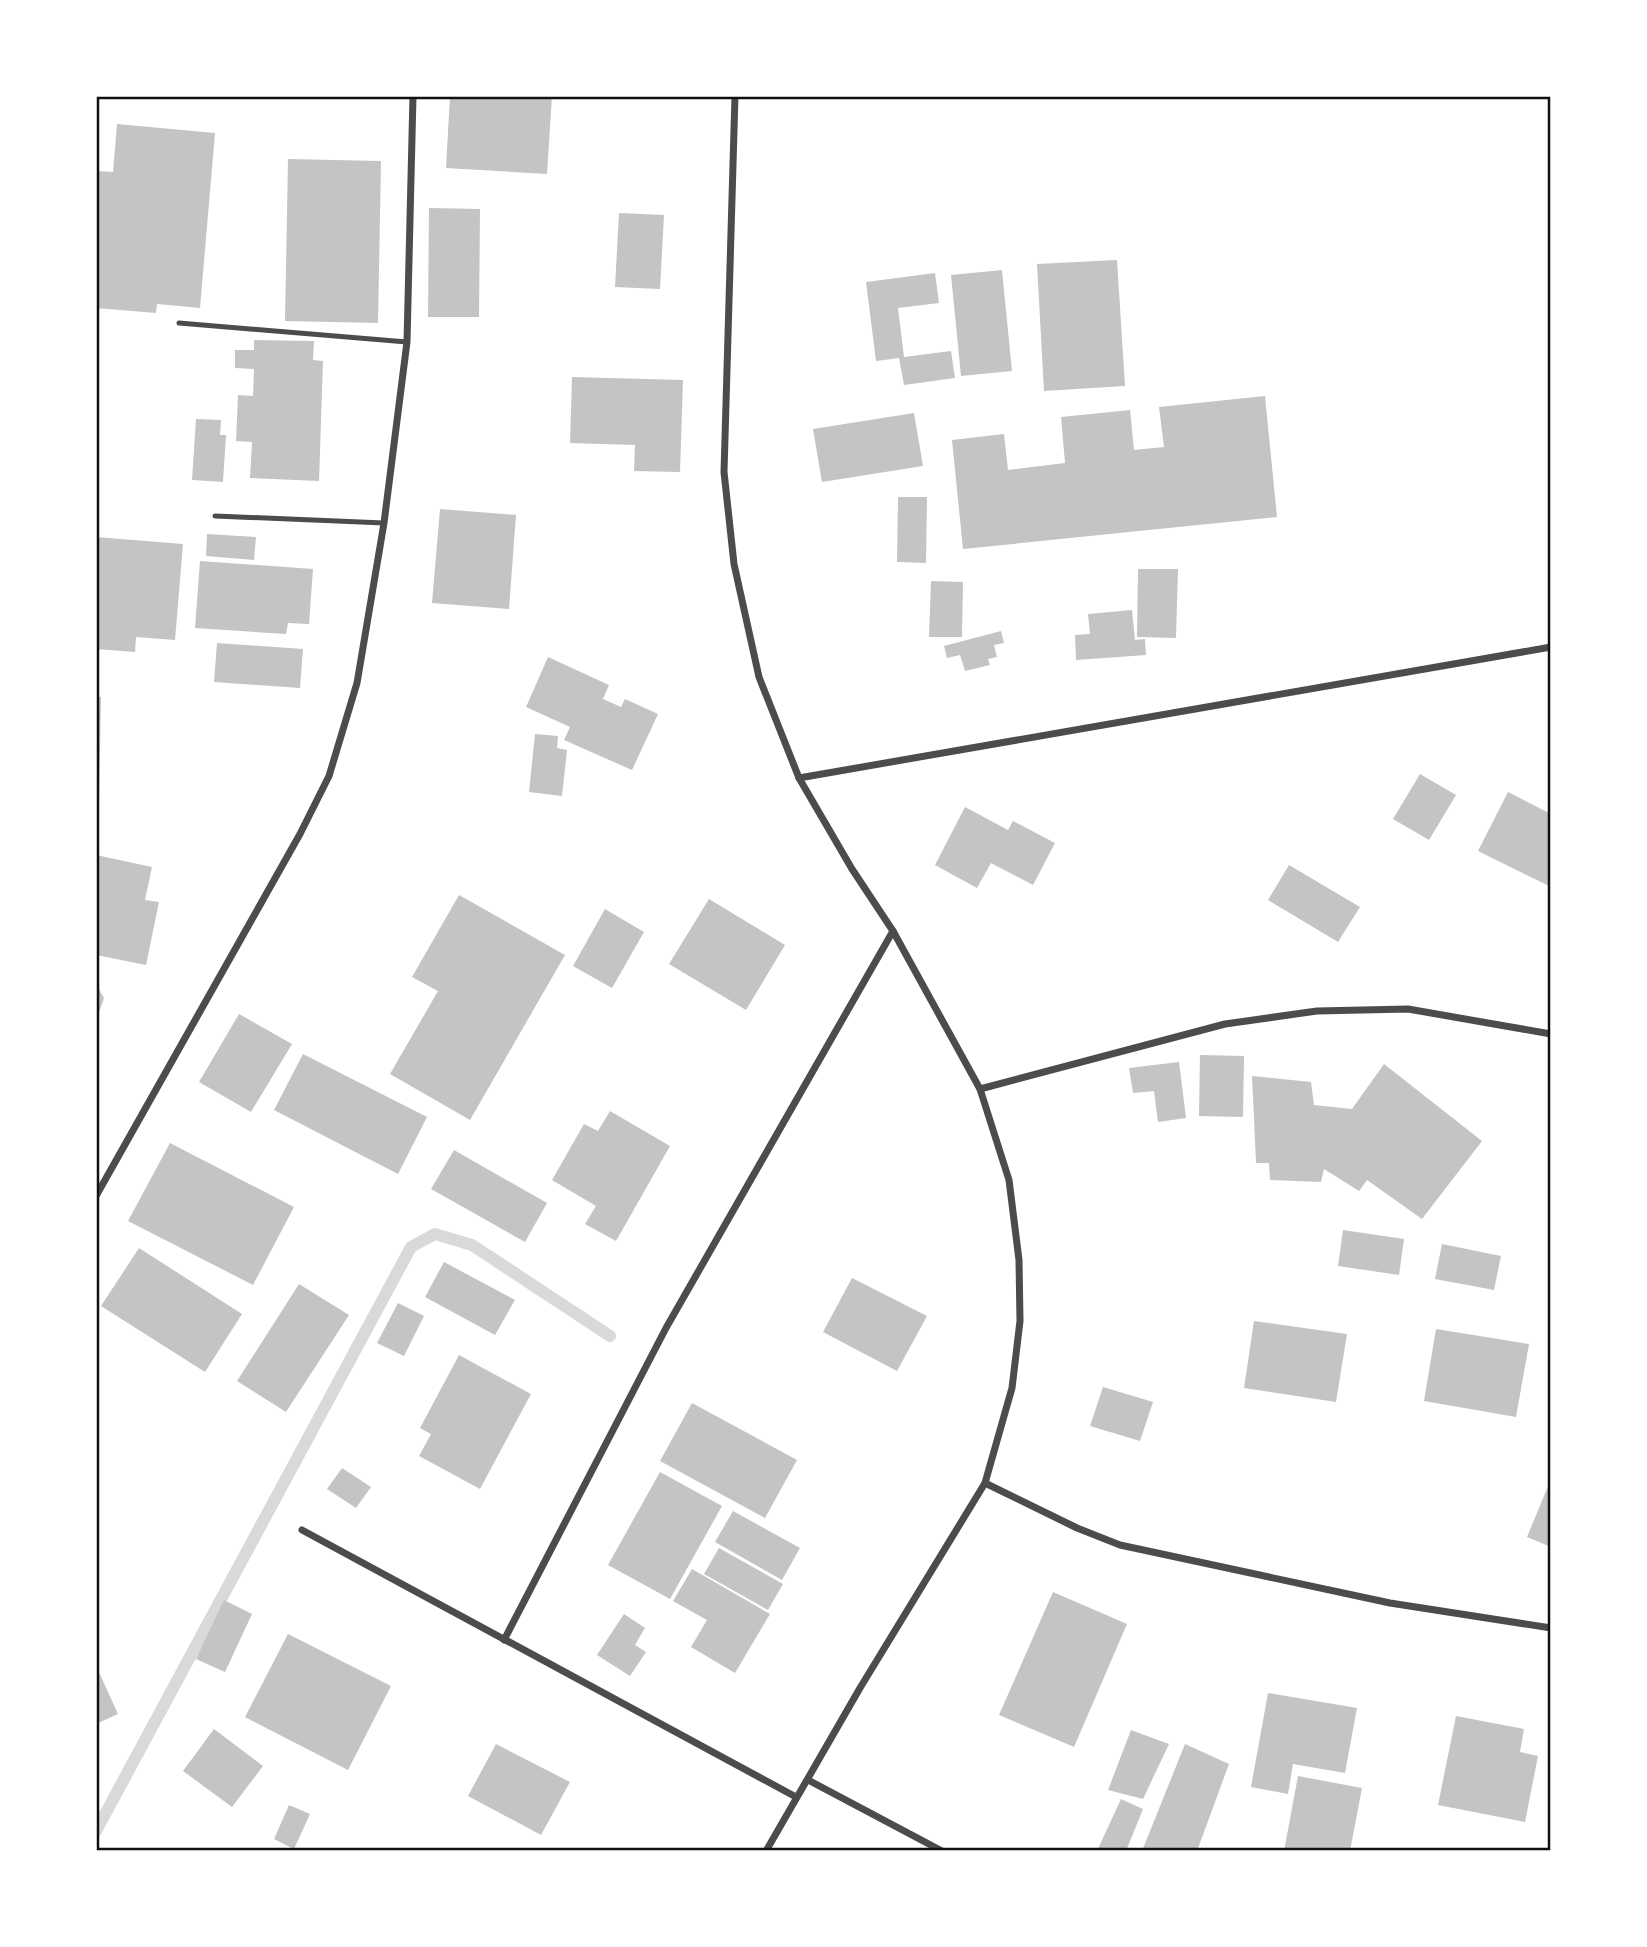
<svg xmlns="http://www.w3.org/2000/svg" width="1647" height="1947" font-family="'PT Sans Narrow',sans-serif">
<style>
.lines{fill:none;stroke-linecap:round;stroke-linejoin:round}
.stream{stroke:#d9d9d9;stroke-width:12}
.building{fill:#c4c4c4}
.service{stroke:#4c4c4c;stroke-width:5}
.minor{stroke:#4c4c4c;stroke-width:7}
.neatline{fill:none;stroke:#111;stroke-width:2.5}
</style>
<rect width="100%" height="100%" fill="#fff"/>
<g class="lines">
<path class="stream" d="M96,1831l315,-584 24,-13 37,11 138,91"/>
</g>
<g class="building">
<path d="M450,96h102l-5,78 -101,-6z"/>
<path d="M117,124l98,9 -15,175 -43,-4 -1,9 -60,-5v-137l17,1z"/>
<path d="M288,159l93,2 -3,162 -93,-2z"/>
<path d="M429,208l51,1 -1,108h-51z"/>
<path d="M619,213l45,2 -4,74 -45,-2z"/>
<path d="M1117,260l8,126 -81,5 -7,-127z"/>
<path d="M1002,270l10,101 -51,5 -10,-101z"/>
<path d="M935,273l4,30 -41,5 6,49 47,-6 4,27 -51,7 -5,-27 -23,3 -10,-79z"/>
<path d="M254,340l60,1 -1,19 10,1 -4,120 -69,-3 2,-36 -16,-1 2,-46 15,1 1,-27 -19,-1v-18h19z"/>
<path d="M572,377l111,3 -3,92 -46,-1 1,-26 -65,-2z"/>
<path d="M1265,396l12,121 -314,32 -11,-109 52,-6 4,36 57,-7 -4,-46 69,-7 4,40 30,-3 -5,-40z"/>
<path d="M914,413l9,53 -101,16 -9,-53z"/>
<path d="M196,419l25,1 -1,15h6l-3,47 -31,-2z"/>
<path d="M898,497h29l-1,66 -29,-1z"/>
<path d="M440,509l76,6 -7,94 -77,-6z"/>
<path d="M207,534l49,3 -2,23 -48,-4z"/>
<path d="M96,537l87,7 -8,96 -39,-3 -1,15 -39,-3z"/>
<path d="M200,561l113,8 -4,55 -21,-1 -2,11 -91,-6z"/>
<path d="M1138,569h40l-2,69 -39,-1z"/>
<path d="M931,581l32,1 -1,55h-33z"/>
<path d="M1132,610l3,30 10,-1 1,16 -70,5 -1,-25 15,-1 -2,-20z"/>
<path d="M1001,631l3,12 -10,2 3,12 -9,2 2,6 -25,6 -5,-16 -13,3 -3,-12z"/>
<path d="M217,643l86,6 -3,39 -86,-6z"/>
<path d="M548,657l61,28 -6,14 18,8 4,-8 33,15 -26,56 -68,-30 6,-13 -44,-20z"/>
<path d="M96,697h5l-2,104h-3z"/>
<path d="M535,734l23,2 -1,12 10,2 -5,46 -33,-4z"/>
<path d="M1420,774l36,21 -27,45 -36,-21z"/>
<path d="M1508,792l43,22v73l-73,-36z"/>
<path d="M965,807l43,23 5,-9 42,22 -22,42 -42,-22 -14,25 -42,-23z"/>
<path d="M96,855l56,12 -7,33 14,2 -13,63 -50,-10z"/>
<path d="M1289,865l71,42 -22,35 -70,-42z"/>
<path d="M459,895l106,60 -95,165 -80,-46 48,-83 -26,-14z"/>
<path d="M709,899l76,46 -39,65 -77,-46z"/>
<path d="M605,909l39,23 -32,56 -39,-22z"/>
<path d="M96,984l8,14 -7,20h-1z"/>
<path d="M239,1014l53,30 -41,68 -52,-30z"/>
<path d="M303,1054l124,63 -29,57 -124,-64z"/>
<path d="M1200,1055l44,1 -1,61 -44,-1z"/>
<path d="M1179,1062l7,56 -28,4 -4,-31 -21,2 -4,-25z"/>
<path d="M1384,1064l98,77 -60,78 -55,-39 -8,11 -35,-22 -3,13 -51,-2 -1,-17h-13l-4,-87 59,6 3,23 38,4z"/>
<path d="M610,1111l60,35 -54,95 -31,-17 11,-18 -44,-26 32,-56 14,7z"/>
<path d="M170,1143l124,64 -41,78 -125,-64z"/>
<path d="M454,1150l93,53 -22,39 -94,-53z"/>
<path d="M1343,1230l61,9 -5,36 -61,-9z"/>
<path d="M1442,1244l59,12 -7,34 -59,-11z"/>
<path d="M139,1248l103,66 -37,58 -104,-66z"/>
<path d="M444,1262l71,38 -20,35 -70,-38z"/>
<path d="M852,1278l75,38 -30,55 -74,-39z"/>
<path d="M299,1284l50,31 -63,97 -49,-31z"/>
<path d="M398,1303l26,13 -20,40 -27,-13z"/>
<path d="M1254,1321l93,13 -11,68 -92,-14z"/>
<path d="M1436,1329l93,15 -13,73 -92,-16z"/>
<path d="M459,1355l72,39 -51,95 -61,-33 12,-22 -11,-6z"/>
<path d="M1103,1387l50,15 -13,39 -50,-15z"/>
<path d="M692,1403l105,57 -32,58 -105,-57z"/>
<path d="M342,1468l29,19 -15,21 -29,-19z"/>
<path d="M660,1472l62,34 -52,93 -62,-34z"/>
<path d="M1551,1479v68l-24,-10z"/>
<path d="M733,1511l67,37 -18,32 -67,-38z"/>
<path d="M719,1548l64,36 -15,26 -64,-36z"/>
<path d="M692,1569l78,45 -35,59 -44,-26 16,-27 -34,-19z"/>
<path d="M1053,1592l74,32 -53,123 -75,-32z"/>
<path d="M224,1600l28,14 -27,58 -29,-13z"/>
<path d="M624,1614l21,14 -10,17 11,7 -16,24 -33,-21z"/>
<path d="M288,1634l103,52 -43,84 -103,-53z"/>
<path d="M98,1670l20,44 -22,10v-53z"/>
<path d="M1268,1693l89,15 -12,65 -52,-9 -5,30 -37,-7z"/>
<path d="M1456,1716l68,13 -4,23 18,4 -13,66 -87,-17z"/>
<path d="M214,1729l49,37 -31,41 -49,-36z"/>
<path d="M1131,1730l38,14 -26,55 -35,-9z"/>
<path d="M496,1744l74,38 -29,53 -73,-39z"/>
<path d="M1185,1744l44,20 -32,87h-55z"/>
<path d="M1298,1776l64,12 -12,63h-66z"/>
<path d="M1121,1799l22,10 -17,42h-29z"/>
<path d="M289,1805l21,9 -16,35 -20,-10z"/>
</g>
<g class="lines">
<g class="service">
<path d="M179,323l228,19"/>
<path d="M215,516l169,7"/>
</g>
<g class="minor">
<path d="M735,96l-11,376 10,92 25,113 40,101 53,91 41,62 87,158 29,91 10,80 1,61 -8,67 -27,95 -125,205 -94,163"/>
<path d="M799,778l752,-131"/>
<path d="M980,1089l245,-65 92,-13 91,-2 143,25"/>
<path d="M96,1196l204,-362 29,-58 28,-93 27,-160 23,-181 6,-246"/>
<path d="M985,1483l92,45 43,17 270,58 161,25"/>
<path d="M302,1530l494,267"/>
<path d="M504,1640l162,-312 227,-397"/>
<path d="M808,1780l134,71"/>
</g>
</g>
<rect width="1647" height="1947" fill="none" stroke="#ffffff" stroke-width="196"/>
<rect x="98" y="98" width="1451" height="1751" class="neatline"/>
</svg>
